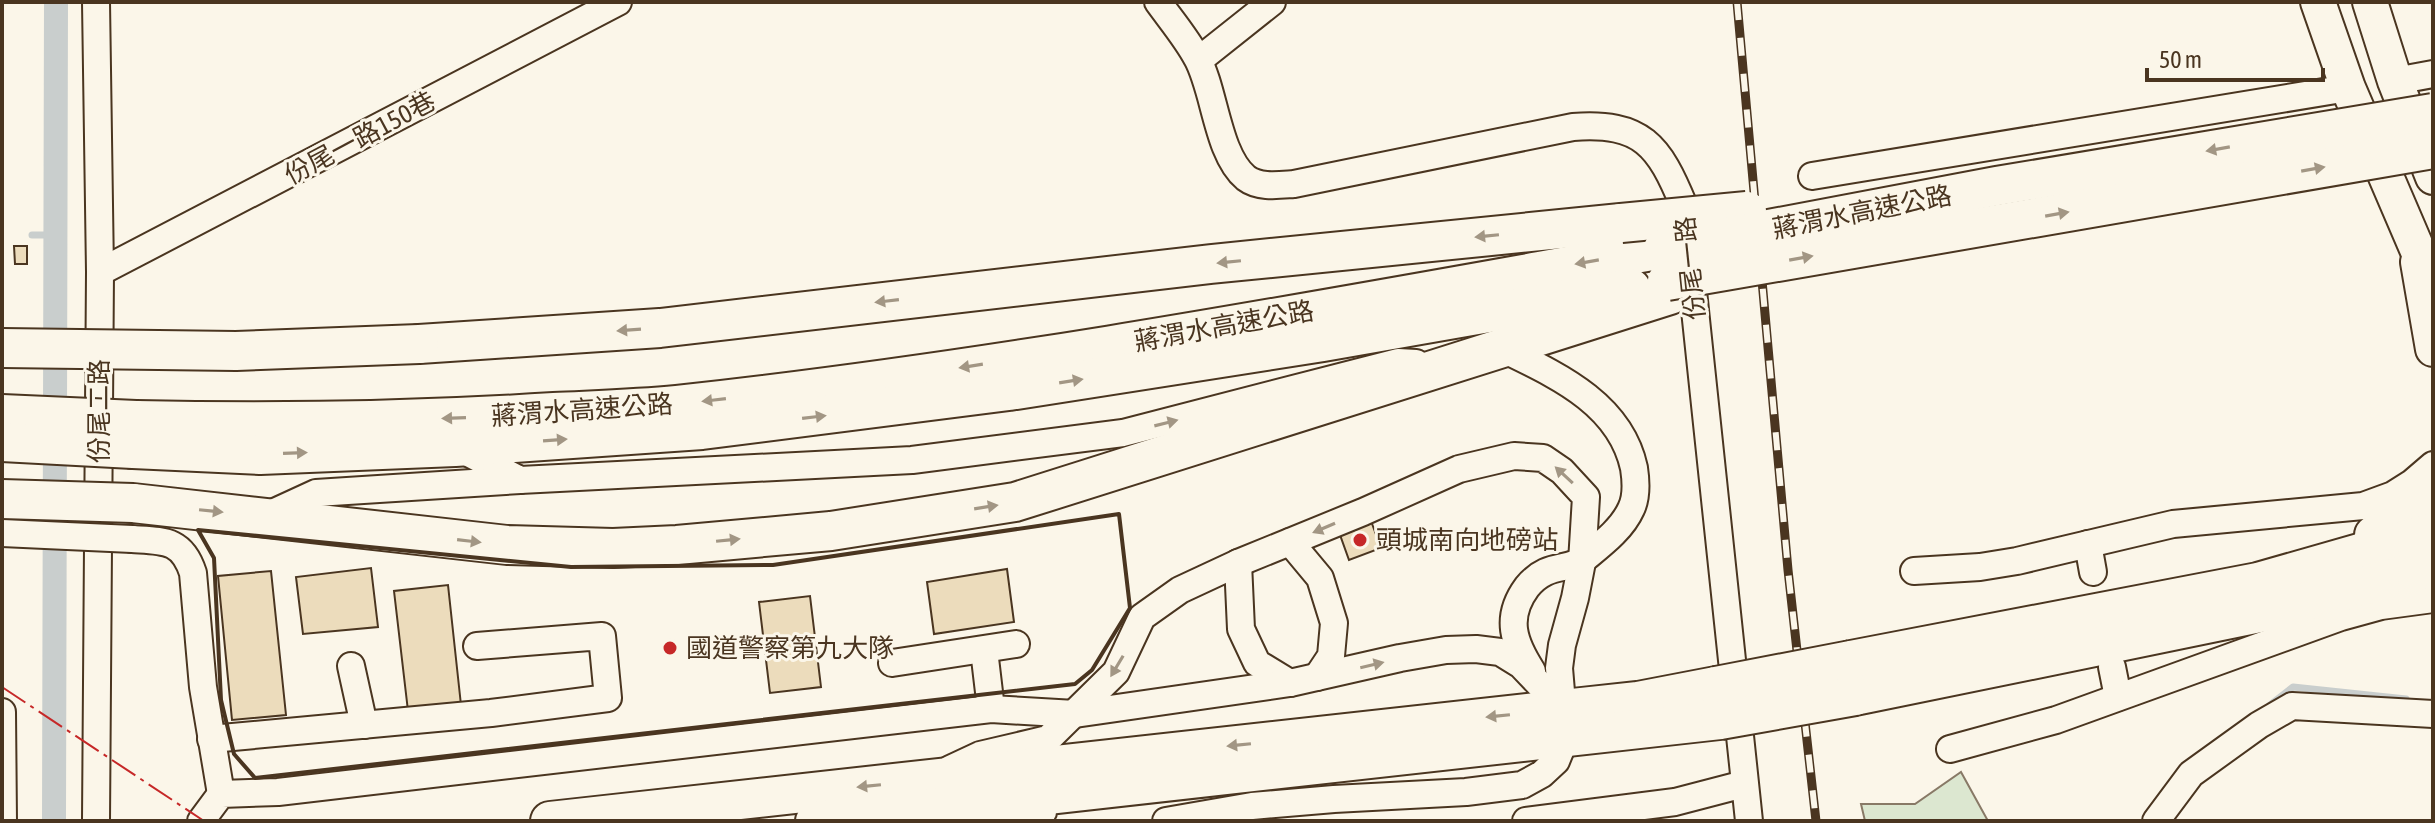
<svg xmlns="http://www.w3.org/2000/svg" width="2435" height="823" font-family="'Asap Condensed','Noto Sans TC',sans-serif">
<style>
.green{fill:#dce7d0;stroke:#887966;stroke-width:2}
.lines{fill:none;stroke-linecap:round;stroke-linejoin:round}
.stream{stroke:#c9cecd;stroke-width:7}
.canal{stroke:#c9cecd;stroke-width:24}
.building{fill:#ecdcbc;stroke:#4a3520;stroke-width:2}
.minor-casing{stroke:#4a3520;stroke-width:30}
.major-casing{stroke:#4a3520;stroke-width:38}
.highway-casing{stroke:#4a3520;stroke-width:42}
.minor{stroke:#fbf6e9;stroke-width:26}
.major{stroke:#fbf6e9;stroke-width:34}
.highway{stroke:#fbf6e9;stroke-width:38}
.rail-casing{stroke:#4a3520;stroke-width:9}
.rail{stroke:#fbf6e9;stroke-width:6;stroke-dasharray:18;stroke-linecap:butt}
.minor-bridge-casing{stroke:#4a3520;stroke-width:30;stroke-linecap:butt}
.highway-bridge-casing{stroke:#4a3520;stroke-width:42;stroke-linecap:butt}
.minor-bridge{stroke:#fbf6e9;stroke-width:26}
.highway-bridge{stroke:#fbf6e9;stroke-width:38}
.wall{stroke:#4a3520;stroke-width:4}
.power{stroke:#c62828;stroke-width:2;stroke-dasharray:28 6 4 6;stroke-linecap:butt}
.oneway{fill:#a29684}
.poi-dot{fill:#c62828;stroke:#fbf6e9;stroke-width:3}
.labels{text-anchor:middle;stroke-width:6;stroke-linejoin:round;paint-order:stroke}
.street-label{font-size:26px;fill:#4a3520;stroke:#fbf6e9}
.poi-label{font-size:26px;fill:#4a3520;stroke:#fbf6e9;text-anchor:start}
</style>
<rect width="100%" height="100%" fill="#fbf6e9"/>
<path class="green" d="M1961,772l27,49h-123l-4,-17h54z"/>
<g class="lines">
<g class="stream">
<path d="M32,235h24"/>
<path d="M2270,705l23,-18 113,12"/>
</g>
<path class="canal" d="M54,821l2,-819"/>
</g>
<g class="building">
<path d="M14,246h13v18h-12z"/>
<path d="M1371,521l10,27 -32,12 -10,-28z"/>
<path d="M371,568l7,59 -75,7 -7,-57z"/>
<path d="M1007,569l7,53 -80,12 -7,-52z"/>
<path d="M271,571l15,144 -54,5 -14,-144z"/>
<path d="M448,585l13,120 -53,6 -14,-120z"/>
<path d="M810,596l11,91 -51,6 -11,-91z"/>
</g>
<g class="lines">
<defs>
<g id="minor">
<path d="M96,2l4,270 -4,549"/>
<path d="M1158,2c13,18 29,37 39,56 18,32 20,96 49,120 13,10 33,7 48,6l279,-57c69,-5 86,18 111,79l65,615"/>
<path d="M1199,60l73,-58"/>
<path d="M2395,81l38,-7"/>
<path d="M1812,176l536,-88"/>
<path d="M100,272l518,-270"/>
<path d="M1503,349c53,26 117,54 131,119 2,13 3,29 -3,41 -9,20 -29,35 -46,49 -16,14 -37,3 -58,29 -23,31 -13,56 5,84"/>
<path d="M459,448l61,32 392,-20 211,-27 275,-71 18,1"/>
<path d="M266,516l50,-23 204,-13"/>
<path d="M132,539c32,2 50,0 61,34l10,114 18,107"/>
<path d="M1290,542l30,36 14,45 -3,33 -14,21"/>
<path d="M2088,544l5,28"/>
<path d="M1238,563l3,66 16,34 33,20"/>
<path d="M1914,571l66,-4 37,-6 156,-37 190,-18 30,-11 19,-12 21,-18"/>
<path d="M984,650l7,59"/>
<path d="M892,663l124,-19"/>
<path d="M351,666l13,59"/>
<path d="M2112,667l6,30"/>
<path d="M2,712l1,109"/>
<path d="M211,739l280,-26 117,-15 -6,-62 -125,10"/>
<path d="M1950,749l106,-29 285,-103 40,-11 52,-7"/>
<path d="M950,769l30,-14 68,-16 68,-67 26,-55 38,-27 58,-27 125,-51 96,-43 55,-13 29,2 19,13 24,26 -4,65 -7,36 -13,47 -3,23 6,71 -9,22 -14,13 -20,11 -56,7 -132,7 -82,7 -86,15"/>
<path d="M201,821l20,-27 57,-2 713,-83 84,5 215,-31 110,-25 46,-8 30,-1 24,3 21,13 42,44"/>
<path d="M995,821l48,-9"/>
<path d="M1526,821l149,-19 69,-18"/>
<path d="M2156,821l35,-47 68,-49 33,-19 141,8"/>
</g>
<g id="major">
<path d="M2318,2l30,86 85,198"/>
<path d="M2370,2l25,79 38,96"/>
<path d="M2418,262l15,87"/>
</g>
<g id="highway">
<path d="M419,344l241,-16 551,-64 410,-41"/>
<path d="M136,420c139,3 278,1 418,-8 41,-2 82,-3 123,-7 331,-36 659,-98 986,-156"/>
<path d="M133,449l127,6 195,-8 247,-17 307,-39 314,-49 308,-54"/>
<path d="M133,503l374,42 106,3 64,-3 154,-14 184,-29 655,-207"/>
<path d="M2374,535l32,-14 27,-32"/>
<path d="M1851,660l407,-78 175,-50"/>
<path d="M1855,696l415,-85 163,-44"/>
<path d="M550,821l1013,-112 75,-8 78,-15"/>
<path d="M815,821l905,-101"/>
</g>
</defs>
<use href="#minor" class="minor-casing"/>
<use href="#major" class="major-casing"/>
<use href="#highway" class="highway-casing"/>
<use href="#minor" class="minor"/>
<use href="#major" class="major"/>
<use href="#highway" class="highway"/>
<defs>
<path id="rail" d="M1737,2l51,568 28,251"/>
</defs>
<use href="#rail" class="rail-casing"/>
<use href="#rail" class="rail"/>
<defs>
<path id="minor-bridge" d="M2,533l130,6"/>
<g id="highway-bridge">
<path d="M1621,223l126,-12"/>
<path d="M1663,249l334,-63 436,-73"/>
<path d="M1667,281l766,-132"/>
<path d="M2,348l234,3 183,-7"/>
<path d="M2,414l134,6"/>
<path d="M2,442l131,7"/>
<path d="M2,499l131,4"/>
<path d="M1716,686l135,-26"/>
<path d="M1720,720l135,-24"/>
</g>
</defs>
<use href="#minor-bridge" class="minor-bridge-casing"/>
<use href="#highway-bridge" class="highway-bridge-casing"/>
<use href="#minor-bridge" class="minor-bridge"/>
<use href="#highway-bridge" class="highway-bridge"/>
<path class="wall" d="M1119,514l11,94 -38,62 -17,14 -820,94 -21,-24 -13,-54 -7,-142 -16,-28 373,37 202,-2z"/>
<path class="power" d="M2,687l202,134"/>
</g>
<defs><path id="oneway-solid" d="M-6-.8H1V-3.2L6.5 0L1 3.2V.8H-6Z" transform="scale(2)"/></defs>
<g class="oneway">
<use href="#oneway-solid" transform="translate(2218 149) rotate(170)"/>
<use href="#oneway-solid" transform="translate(2313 169) rotate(-10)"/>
<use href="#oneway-solid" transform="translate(2057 214) rotate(-10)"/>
<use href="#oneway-solid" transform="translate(1487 236) rotate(174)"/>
<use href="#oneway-solid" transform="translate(1801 258) rotate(-10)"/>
<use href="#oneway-solid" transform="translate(1229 262) rotate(174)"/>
<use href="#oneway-solid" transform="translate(1587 262) rotate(170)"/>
<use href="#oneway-solid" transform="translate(887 301) rotate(173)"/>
<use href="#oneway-solid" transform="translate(629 330) rotate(176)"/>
<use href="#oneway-solid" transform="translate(971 366) rotate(171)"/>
<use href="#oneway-solid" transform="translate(1071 381) rotate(-9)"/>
<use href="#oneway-solid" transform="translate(714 400) rotate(173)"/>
<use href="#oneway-solid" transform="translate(814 417) rotate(-7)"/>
<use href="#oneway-solid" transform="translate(454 418) rotate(178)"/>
<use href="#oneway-solid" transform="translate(1166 423) rotate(-14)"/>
<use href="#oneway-solid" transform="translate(555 440) rotate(-4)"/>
<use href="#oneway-solid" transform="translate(295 453) rotate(-2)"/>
<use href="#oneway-solid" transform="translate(1564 475) rotate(-137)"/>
<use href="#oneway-solid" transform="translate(986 507) rotate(-9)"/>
<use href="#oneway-solid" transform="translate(211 511) rotate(6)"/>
<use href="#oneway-solid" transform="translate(1324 528) rotate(157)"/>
<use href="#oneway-solid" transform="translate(728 540) rotate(-6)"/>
<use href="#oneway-solid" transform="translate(469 541) rotate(7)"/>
<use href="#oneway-solid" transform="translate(1372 665) rotate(-13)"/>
<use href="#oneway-solid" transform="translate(1117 666) rotate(121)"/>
<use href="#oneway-solid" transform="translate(1498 716) rotate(174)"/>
<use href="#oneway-solid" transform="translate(1239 745) rotate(174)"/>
<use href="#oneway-solid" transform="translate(869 786) rotate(174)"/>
</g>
<g class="poi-dot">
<circle cx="1360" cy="540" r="8"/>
<circle cx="670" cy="648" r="8"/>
</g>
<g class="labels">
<g class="street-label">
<text transform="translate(360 138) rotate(-28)" y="9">份尾一路150巷</text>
<text transform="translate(1862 212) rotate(-11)" y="9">蔣渭水高速公路</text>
<text transform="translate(1690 268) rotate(-96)" y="9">份尾一路</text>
<text transform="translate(1224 326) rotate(-10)" y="9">蔣渭水高速公路</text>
<text transform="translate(582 410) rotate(-4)" y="9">蔣渭水高速公路</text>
<text transform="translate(99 411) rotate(-90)" y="9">份尾二路</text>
</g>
<g class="poi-label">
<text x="1376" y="549">頭城南向地磅站</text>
<text x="686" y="657">國道警察第九大隊</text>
</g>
</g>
<rect width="2435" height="823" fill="none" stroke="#4a3520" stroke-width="8"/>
<path d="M2147 68v12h176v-12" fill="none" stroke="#4a3520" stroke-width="4"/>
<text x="2159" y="68" font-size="24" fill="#4a3520" stroke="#fbf6e9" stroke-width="6" paint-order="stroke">50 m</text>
</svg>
